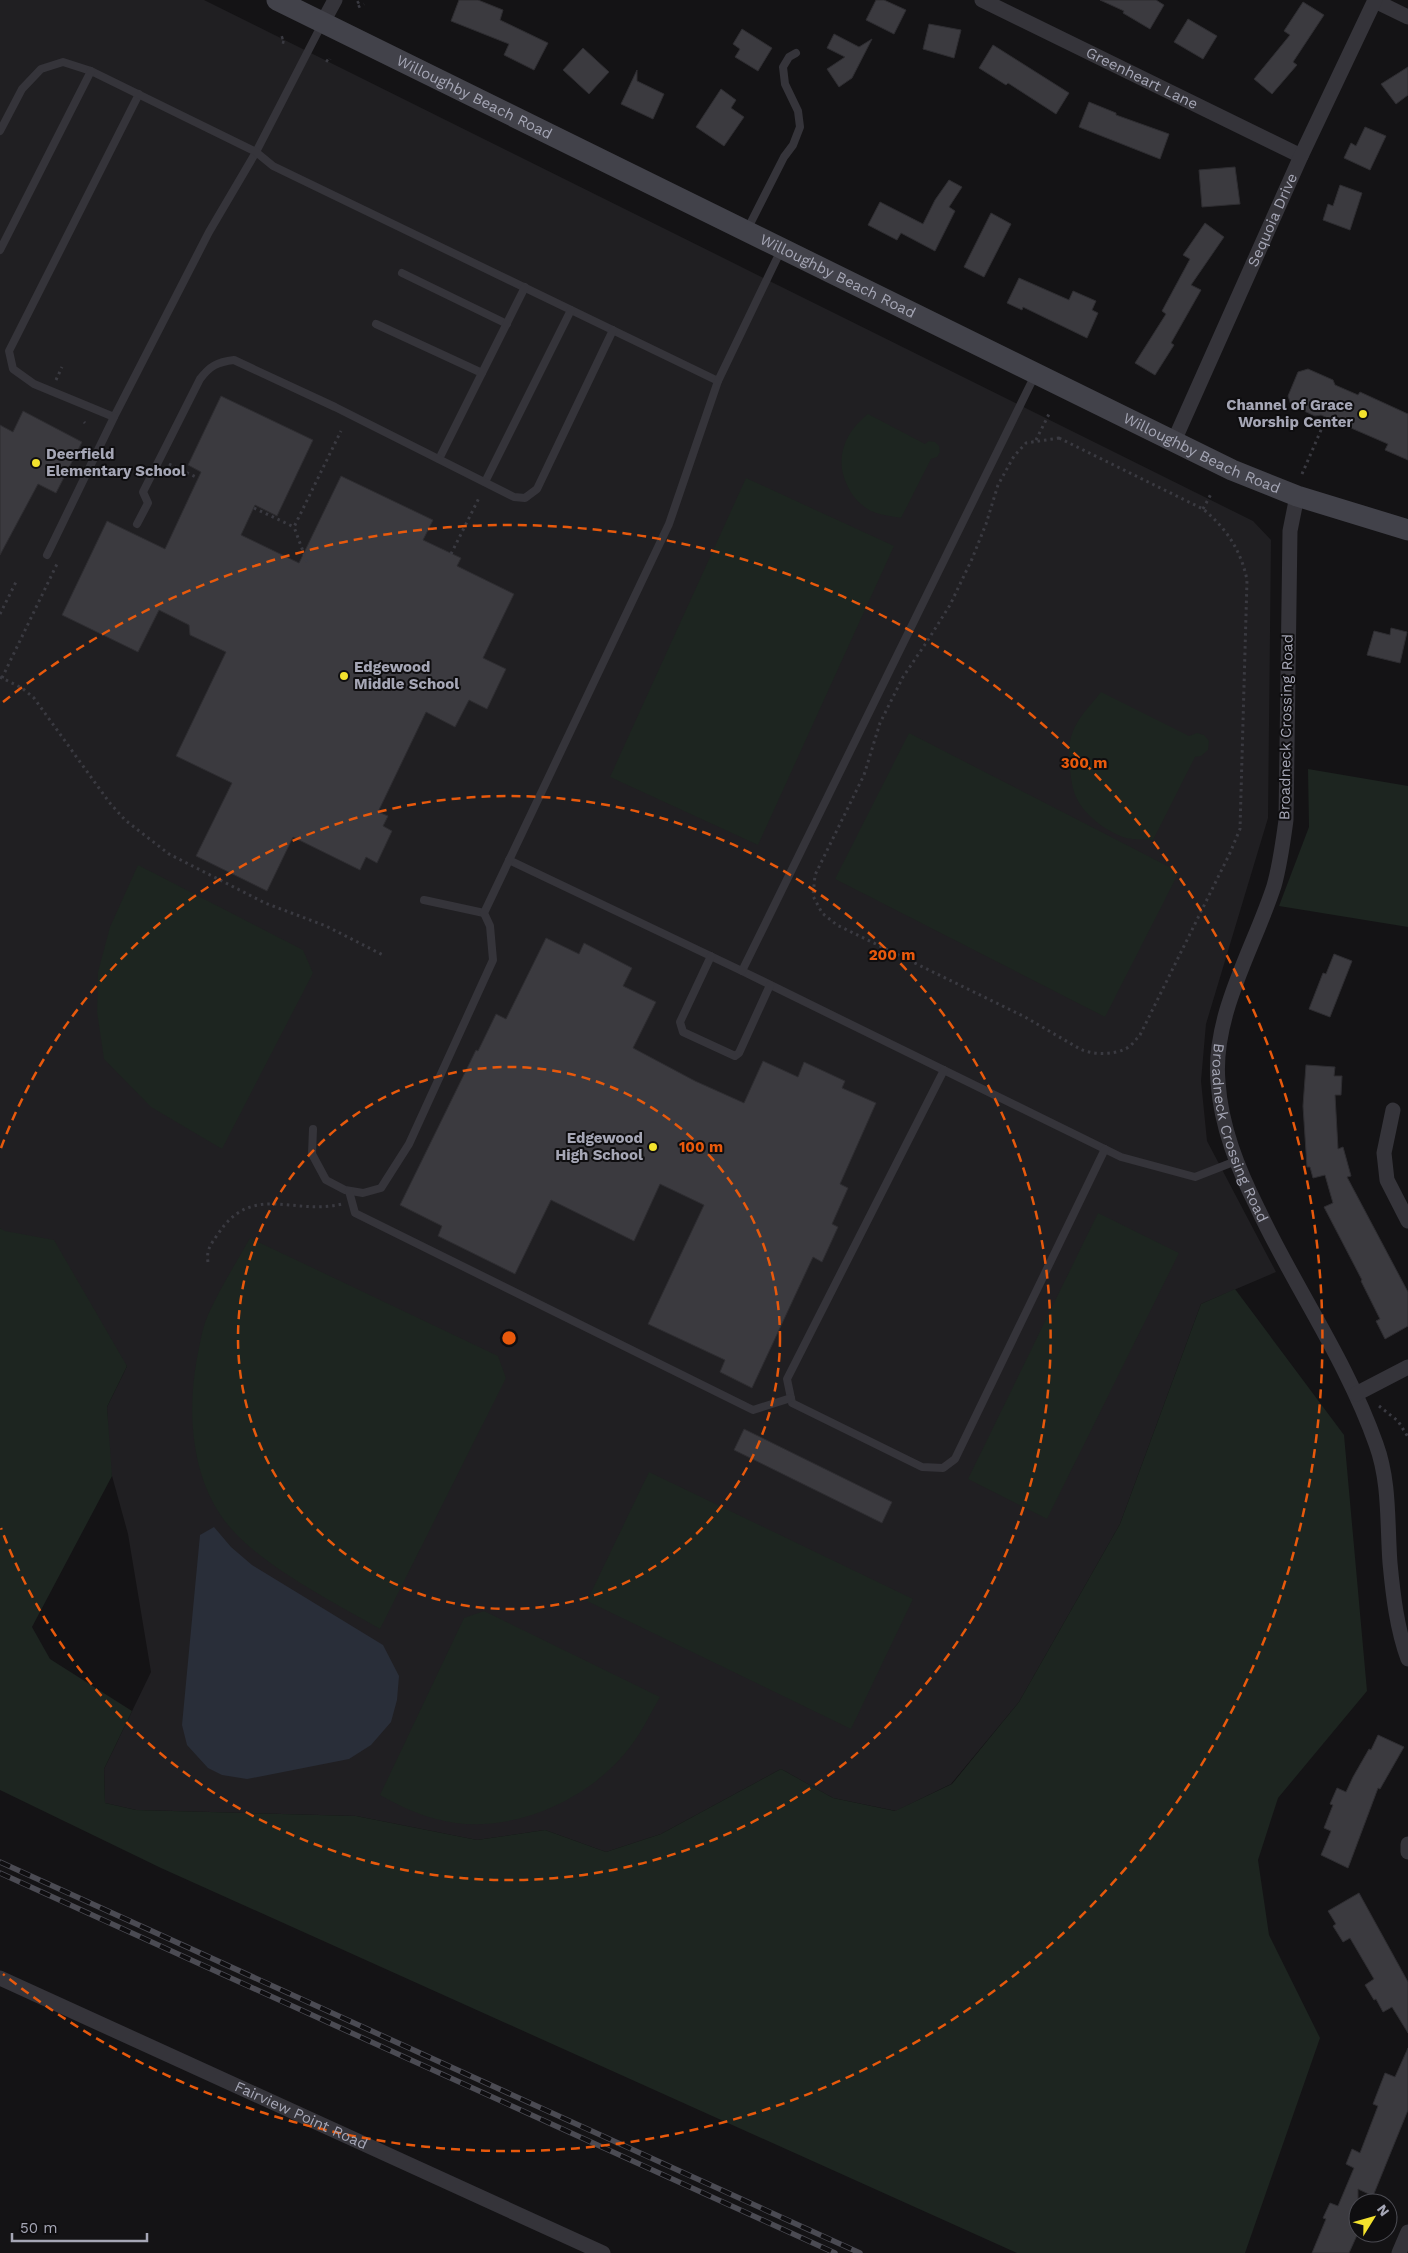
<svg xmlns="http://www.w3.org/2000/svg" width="1408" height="2253" font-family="'Work Sans',sans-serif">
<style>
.built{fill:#201f22}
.green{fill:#1d2520}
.water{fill:#292e39}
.building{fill:#3b3a3f;stroke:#2e2d31}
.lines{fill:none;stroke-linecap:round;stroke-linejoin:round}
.path{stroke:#3a3a41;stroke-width:3;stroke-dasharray:2.5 4;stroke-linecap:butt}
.lane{stroke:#35343a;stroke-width:8}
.street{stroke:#35343a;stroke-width:15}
.secondary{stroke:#42424a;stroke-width:21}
.rail-casing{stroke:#4b4b53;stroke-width:5.5}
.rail{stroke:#0f0e10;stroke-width:4;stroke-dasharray:11;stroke-linecap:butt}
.ring{fill:none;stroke:#e8590c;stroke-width:2.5;stroke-dasharray:9 6}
.poi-dot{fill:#f3e22d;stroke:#0f0e10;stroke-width:2}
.labels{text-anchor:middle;stroke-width:4;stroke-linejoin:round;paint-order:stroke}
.street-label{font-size:15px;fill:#a5a6b5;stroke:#0f0e10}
.poi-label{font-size:15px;font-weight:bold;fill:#a5a6b5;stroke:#0f0e10;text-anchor:end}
.centre{fill:#e8590c;stroke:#0f0e10;stroke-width:2.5}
.ring-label{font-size:15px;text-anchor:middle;font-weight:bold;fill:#e8590c;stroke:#0f0e10;stroke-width:4;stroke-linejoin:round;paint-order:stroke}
</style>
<rect width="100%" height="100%" fill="#141315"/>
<path class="built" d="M0,0h204l1049,521 18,19 -3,278 -62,206 -5,57 6,60 69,131 -75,32 -81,220 -101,178 -68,82 -55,27 -63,-13 -52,-29 -120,65 -55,18 -61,-22 -68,10 -121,-24 -220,-6 -31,-7 -1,-34 47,-97 -23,-138 -19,-69 -2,-58 20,-41 -127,-138z"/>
<g class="green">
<path d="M868,414l57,30 4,-3 6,1 4,4 1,6 -3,5 -6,2 -30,59c-9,-2 -22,-3 -30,-7 -11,-6 -19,-15 -24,-26 -13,-27 -2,-53 21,-71z"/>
<path d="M746,478l148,68 -136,299 -148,-68z"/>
<path d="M1101,692l88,44 8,-3 7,2 5,6 -1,9 -7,6 -6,1 -42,83c-9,-1 -19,0 -27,-2 -19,-6 -42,-23 -50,-41 -6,-13 -9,-46 -5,-60 5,-18 19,-31 30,-45z"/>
<path d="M909,733l270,139 -74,145 -270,-138z"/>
<path d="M1308,769l100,17v141l-129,-21 30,-79z"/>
<path d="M138,865l165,85 10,23 -91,176 -71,-42 -47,-48 -7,-47 1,-40 12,-45z"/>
<path d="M1098,1213l81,40 -132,266 -79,-40z"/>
<path d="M0,1228l5,3 49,9 73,126 -20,41 5,69 -80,151 18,32 82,52 -28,58 1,34 31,7 220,6 121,24 68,-10 61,22 55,-18 120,-65 52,29 62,13 57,-27 67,-82 101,-178 81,-220 34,-15 109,146 23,256 -89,107 -20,62 11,75 51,103 -75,215h-228l-856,-385 -161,-78z"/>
<path d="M250,1238l248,118 8,22 -126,251c-45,-26 -110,-59 -145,-96 -43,-45 -49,-116 -38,-175 3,-14 5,-30 11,-43 12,-27 28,-52 42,-77z"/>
<path d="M649,1472l264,127 -62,130 -264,-128z"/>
<path d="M484,1611l176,86c-11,19 -20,39 -34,55 -42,52 -124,86 -190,67 -20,-5 -38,-14 -56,-24l84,-177z"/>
</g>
<path class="water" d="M214,1527l17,20 21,18 131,80 16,31 -2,24 -6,22 -20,23 -22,14 -102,20 -25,-4 -14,-7 -21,-23 -5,-20 18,-190z"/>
<g class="building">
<path d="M459,0h19l25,10 -3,10 48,23 -14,27 -30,-15 5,-11 -58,-23z"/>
<path d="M876,0h8l22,10 -12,24 -28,-14z"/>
<path d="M1100,0h56l8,5 -14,24 -27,-16 1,-2z"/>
<path d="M1303,2l21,13 -31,47 4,3 -25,29 -18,-15 36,-44 -6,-4z"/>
<path d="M1188,19l29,17 -14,23 -29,-17z"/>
<path d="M929,24l32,6 -7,28 -31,-9z"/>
<path d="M742,29l30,19 -14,23 -23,-14 5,-8 -7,-5z"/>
<path d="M834,34l25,13 13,-8 -20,39 -13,9 -12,-18 18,-12 -18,-9z"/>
<path d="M993,45l76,48 -13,21 -48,-31 -2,2 -27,-17z"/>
<path d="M583,48l26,24 -20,22 -26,-24z"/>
<path d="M1408,67v28l-12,9 -15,-20z"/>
<path d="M637,70v11l27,13 -11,25 -32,-15z"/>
<path d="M721,89l15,11 -5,8 13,9 -20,29 -28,-19z"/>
<path d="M1089,102l27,11v2l53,19 -9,25 -81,-32z"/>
<path d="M1365,127l21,9 -16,34 -26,-12 7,-15 5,3z"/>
<path d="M1235,167l5,37 -38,3 -3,-37z"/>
<path d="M949,180l13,7 -13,20 6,4 -20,40 -34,-18 -4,7 -29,-15 12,-23 43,22 12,-24z"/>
<path d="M1340,185l22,8 -12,37 -27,-10 5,-16 5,2z"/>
<path d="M991,213l20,11 -27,53 -20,-10z"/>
<path d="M1205,223l19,14 -33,48 10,5 -30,53 3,2 -19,30 -20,-12 31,-49 -4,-3 28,-52 -7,-4z"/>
<path d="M1019,278l50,22 4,-9 23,10 -4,9 6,3 -11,25 -64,-31 -1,3 -15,-7z"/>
<path d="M1308,369l25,11 2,5 23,10 2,-3 48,22v46l-23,-10 3,-6 -67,-29 -6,1 -24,-11 -3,-9 10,-24z"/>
<path d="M221,396l92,44 -36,76 -22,-11 -14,30 58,28 42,-87 92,44 -10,20 38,18 -4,8 57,28 -31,64 23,11 -19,40 -18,-9 -14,27 -29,-15 -48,100 10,4 -5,10 9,5 -15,32 -11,-6 -6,13 -67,-33 -26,54 -71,-35 36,-73 -56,-27 50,-104 -36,-17 -1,-10 -30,-15 -21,42 -76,-37 45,-94 58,28 36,-77 -13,-7z"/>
<path d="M23,411l59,31 -26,51 -18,-9 -38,71v-130l13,7z"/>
<path d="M1391,628l16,4 -7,31 -33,-8 7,-24 16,4z"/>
<path d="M546,938l33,16 5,-11 48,25 -9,18 33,16 -23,46 62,33 49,22 19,-42 35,16 6,-15 41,19 -3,7 34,15 -36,81 8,4 -16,36 6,3 -16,35 -9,-5 -61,131 -32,-16 5,-12 -77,-36 56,-119 -44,-21 -26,57 -83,-41 -36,74 -77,-38 4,-10 -42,-21 76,-155 2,1 18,-37 10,5z"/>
<path d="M1334,954l18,7 -22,56 -21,-8 14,-36 3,1z"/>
<path d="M1306,1065l29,2 -1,9h8l-1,19h-6l3,54 5,-2 8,29 -4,1 61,115v34l-23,13 -9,-18 4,-2 -19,-38 1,-1 -38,-73 9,-4 -8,-28 -12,3 -3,-11h-3l-4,-61z"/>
<path d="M744,1429l148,73 -10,21 -148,-73z"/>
<path d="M1378,1735l26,12 -24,42 -2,-1 -30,80 -27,-13 10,-24 -7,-3 9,-23 -3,-1 7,-16 9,4 7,-15 16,-28 2,1z"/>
<path d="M1359,1893l49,89v51l-16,-26 -9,5 -7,-13 -2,1 -9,-15 9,-6 -24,-41 -7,4 -10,-16 3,-2 -8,-13z"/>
<path d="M1408,2048v62l-35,86 -15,-7v44l-9,20h-37l14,-34 -3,-1 7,-15 8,3 16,-38 -8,-4 6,-15 8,4 18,-47 -5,-2 12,-31 10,4z"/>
</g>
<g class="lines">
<g class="path">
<path d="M357,3l5,-3"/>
<path d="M358,7l6,-3"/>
<path d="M281,38l3,-1"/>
<path d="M282,42l4,1"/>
<path d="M326,60l3,2 1,-3"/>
<path d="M56,380l6,-13"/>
<path d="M84,422l1,1"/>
<path d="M1059,438l144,71c23,19 38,41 44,71l-7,249 -10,24 -90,182c-4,4 -9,12 -15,14 -13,6 -32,6 -45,0l-55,-32 -188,-92 -15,-12 -9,-17 2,-21 49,-100 16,-52 23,-46 25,-37 22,-35 22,-46 14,-35 12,-39 16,-29 12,-13z"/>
<path d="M1036,440l13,-26"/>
<path d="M169,464l29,14"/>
<path d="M1302,474l26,-60"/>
<path d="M254,508l40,19"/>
<path d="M1203,509l8,-15"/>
<path d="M451,554l28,-56"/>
<path d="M307,562l-13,-35 47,-96"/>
<path d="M0,614l17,-34"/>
<path d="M0,677l22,11 12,10 75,104 16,18 44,34 96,49 61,23 57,29"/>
<path d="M2,678l55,-114"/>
<path d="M208,1262c-2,-12 3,-18 10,-28 34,-52 75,-18 124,-30"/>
<path d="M1379,1406l19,15 10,16"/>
</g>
<g class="lane">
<path d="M139,94l-130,257 4,18 21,15 80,33 95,-185 47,-80 66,-128"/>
<path d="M0,131l22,-42 19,-20 22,-7 28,9 165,81 17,14 445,215"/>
<path d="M747,230l37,-73 9,-12 7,-18 -2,-16 -13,-27 -2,-17 6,-10 7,-4"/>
<path d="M0,250l91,-179"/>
<path d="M402,273l105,51"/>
<path d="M376,324l106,49"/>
<path d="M439,459l86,-172"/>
<path d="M485,482l86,-172"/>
<path d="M137,524l11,-21 -5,-11 57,-113c10,-13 17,-17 34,-19l101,47 179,90 11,1 12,-9 76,-159"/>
<path d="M47,555l67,-138"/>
<path d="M509,860l233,111 379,186 74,20 41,-16"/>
<path d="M424,900l60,13"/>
<path d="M711,956l-31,66 3,10 52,24 4,-3 31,-68"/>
<path d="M742,971l293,-596"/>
<path d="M944,1070l-157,309 5,24 130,64 21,1 12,-9 150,-310"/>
<path d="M313,1129l-1,25 14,26 19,10 18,3 18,-5 28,-44 84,-184 -3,-34 -6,-13 185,-389 49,-143 63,-131"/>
<path d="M349,1191l6,22 398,197 38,-12"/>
</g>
<g class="street">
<path id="s1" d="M982,0l319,156"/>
<path d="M1375,1l33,16"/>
<path d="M323,22l12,-22"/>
<path id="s2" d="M1174,441l127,-285 74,-156"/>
<path id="s3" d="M1297,496l-7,35 -4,289c-3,22 -6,45 -12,66 -20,62 -62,129 -56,196 3,45 20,87 40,127 37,79 89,152 118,235 14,38 11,79 14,119 3,32 7,66 18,96"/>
<path d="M1393,1110l-9,43 3,27 21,41"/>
<path d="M1356,1394l52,-27"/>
<path d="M1408,1844v8"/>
<path id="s4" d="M0,1978l603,275"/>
<path d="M1399,2253l9,-21"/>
</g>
<path class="secondary" id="s5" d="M277,0l955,470 65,26 111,34"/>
<defs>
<g id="rail">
<path d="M0,1862l860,391"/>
<path d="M0,1873l835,380"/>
</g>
</defs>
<use href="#rail" class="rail-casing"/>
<use href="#rail" class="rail"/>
</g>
<g class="ring">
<circle cx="509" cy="1338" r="271"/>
<path d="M1 1148A542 542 0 1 1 1 1528"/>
<path d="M3 702A813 813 0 1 1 3 1974"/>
</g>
<g class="poi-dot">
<circle cx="1363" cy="414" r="5"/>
<circle cx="36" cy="463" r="5"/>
<circle cx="344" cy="676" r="5"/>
<circle cx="653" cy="1147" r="5"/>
</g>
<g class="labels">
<g class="street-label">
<text dy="5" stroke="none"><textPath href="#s1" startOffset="178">Greenheart Lane</textPath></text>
<text dy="5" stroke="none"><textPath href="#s5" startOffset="220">Willoughby Beach Road</textPath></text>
<text dy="5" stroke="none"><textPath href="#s2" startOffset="242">Sequoia Drive</textPath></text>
<text dy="5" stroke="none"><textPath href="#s5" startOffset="625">Willoughby Beach Road</textPath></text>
<text dy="5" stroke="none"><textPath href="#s5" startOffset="1030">Willoughby Beach Road</textPath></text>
<text transform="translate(1286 727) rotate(-89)" y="5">Broadneck Crossing Road</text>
<text dy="5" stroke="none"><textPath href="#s3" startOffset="652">Broadneck Crossing Road</textPath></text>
<text dy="5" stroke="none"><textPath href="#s4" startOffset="331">Fairview Point Road</textPath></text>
</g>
<g class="poi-label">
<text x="1353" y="410">Channel of Grace<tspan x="1353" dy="17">Worship Center</tspan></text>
<text x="46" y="459" text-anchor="start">Deerfield<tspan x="46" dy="17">Elementary School</tspan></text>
<text x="354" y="672" text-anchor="start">Edgewood<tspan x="354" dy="17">Middle School</tspan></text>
<text x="643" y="1143">Edgewood<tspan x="643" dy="17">High School</tspan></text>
</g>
</g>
<circle cx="509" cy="1338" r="8" class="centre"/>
<g class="ring-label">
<text x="1084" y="768">300 m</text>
<text x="892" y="960">200 m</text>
<text x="701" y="1152">100 m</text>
</g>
<g transform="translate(1373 2218) rotate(53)"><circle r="24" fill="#0f0e10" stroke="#4b4b52"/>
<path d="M0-4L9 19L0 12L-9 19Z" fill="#f3e22d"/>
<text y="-8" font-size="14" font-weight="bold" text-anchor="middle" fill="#a5a6b5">N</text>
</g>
<path d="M12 2233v8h135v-8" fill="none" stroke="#a5a6b5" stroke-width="2.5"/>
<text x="20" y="2233" font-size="15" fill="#a5a6b5" stroke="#0f0e10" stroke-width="4" paint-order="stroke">50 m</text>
</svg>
